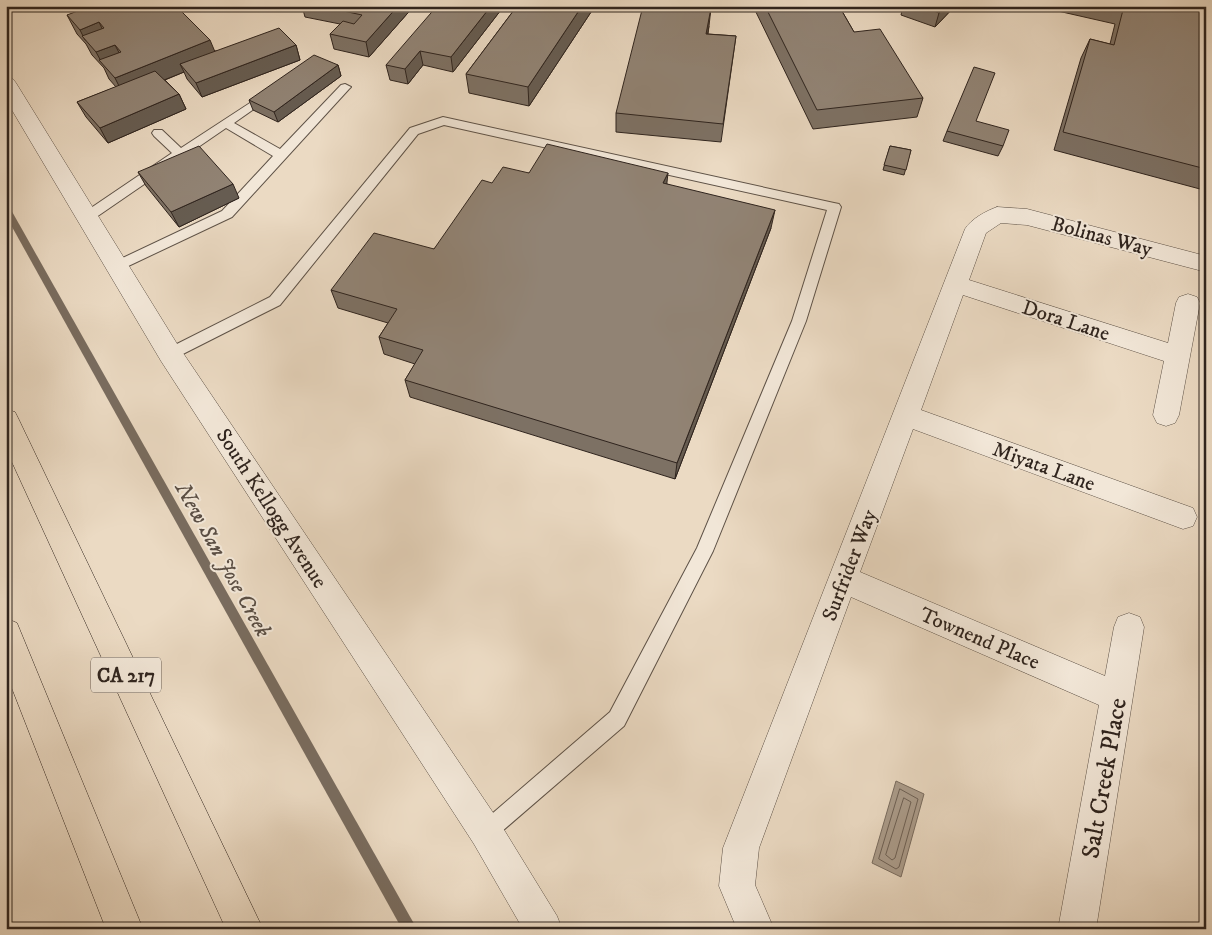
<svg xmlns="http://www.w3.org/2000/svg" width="1212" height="935" font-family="'IM FELL DW Pica',serif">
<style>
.water{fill:#ab9c8b;stroke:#796c5f}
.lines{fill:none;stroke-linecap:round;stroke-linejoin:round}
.shore{stroke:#6d6054;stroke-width:1}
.stream{fill:#796c5f;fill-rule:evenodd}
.lane-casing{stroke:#5e5247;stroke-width:2}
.street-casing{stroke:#5e5247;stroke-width:1}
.highway-casing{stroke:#2f241e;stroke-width:1}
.lane{fill:#f2e7d8;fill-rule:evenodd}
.street{fill:#f2e7d8;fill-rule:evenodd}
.highway{fill:#ebdac3;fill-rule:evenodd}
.wall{fill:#7d7164;stroke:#2f241e}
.shaded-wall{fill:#665c51;stroke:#2f241e}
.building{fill:#918374;stroke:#2f241e}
.labels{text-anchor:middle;stroke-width:4;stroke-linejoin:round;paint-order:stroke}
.shield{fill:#f2e7d8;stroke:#6a5e56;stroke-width:1}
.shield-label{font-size:20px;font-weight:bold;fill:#2f241e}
.street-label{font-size:21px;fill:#2f241e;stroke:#f2e7d8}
.water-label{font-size:22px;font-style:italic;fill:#5a4e44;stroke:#f2e7d8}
.near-street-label{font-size:25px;fill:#2f241e;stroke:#f2e7d8}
</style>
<rect width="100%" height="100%" fill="#ebdac3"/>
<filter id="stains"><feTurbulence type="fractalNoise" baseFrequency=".004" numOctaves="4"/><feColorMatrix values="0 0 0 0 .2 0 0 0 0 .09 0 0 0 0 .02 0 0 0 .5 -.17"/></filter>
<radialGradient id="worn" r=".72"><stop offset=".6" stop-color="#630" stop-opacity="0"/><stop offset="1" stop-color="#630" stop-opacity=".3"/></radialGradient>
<path class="water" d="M896,781l28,13 -23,83 -29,-14z"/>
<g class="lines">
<g class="shore">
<path d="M900,789l18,10 -19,68 -3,2 -17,-10z"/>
<path d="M904,798l7,4 -16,56 -3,2 -6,-5z"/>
</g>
<path class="stream" d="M6,205l4,3 407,721h-15l-396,-713z"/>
<defs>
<g id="lane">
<path d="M345,84l6,3 -2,2 -117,128 -110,52h-10l-2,-3 2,-3 110,-52 51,-55 -47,-28 -134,92h-10l-2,-3 2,-3 90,-61 -18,-17 -2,-3 2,-3h8l19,18 89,-58 6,3 -2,2 -40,28 46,26 61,-64z"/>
<path d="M443,117l391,86 5,1 2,3 -35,114 -93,230 -89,175 -131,113 -7,3 -7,-3 -3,-7 3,-7 131,-113 87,-164 95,-227 35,-111 -383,-85 -26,9 -138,171 -105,53 -5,2 -5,-2 -2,-4 2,-4 105,-53 140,-169z"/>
</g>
<g id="street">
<path d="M6,77l7,2 3,4 163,264 319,473 59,96 5,13h-39l-49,-85 -313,-483 -155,-261z"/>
<path d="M997,207l30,2 179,47v16l-179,-47 -26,-2 -15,10 -17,47 199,63 8,-40 3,-6 9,-3 9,3 3,6 -21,112 -4,8 -9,3 -9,-3 -4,-8 11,-54 -201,-66 -42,115 272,98 4,9 -4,9 -10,3 -270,-100 -53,143 245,104 9,-49 4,-10 11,-4 11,4 4,10 -48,302h-38l41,-224 -248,-108 -92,251 -4,37 19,44h-37l-18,-43 4,-38 242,-619c6,-10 21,-18 32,-22z"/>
</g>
<g id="highway">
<path d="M6,409l9,3 4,8 244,509h-37l-220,-480z"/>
<path d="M6,618l11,5 126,306h-37l-100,-256z"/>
</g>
</defs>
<use href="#lane" class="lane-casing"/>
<use href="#street" class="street-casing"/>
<use href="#highway" class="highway-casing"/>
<use href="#lane" class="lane"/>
<use href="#street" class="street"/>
<use href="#highway" class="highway"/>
</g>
<g class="wall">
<path d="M302,6h112l-45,51 -35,-8 -4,-15 10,-10 -35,-7z"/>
<path d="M504,6l-51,66 -30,-7 -15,19 -18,-4 -4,-15z"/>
<path d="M517,6h78l-66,100 -60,-13 -3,-19z"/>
<path d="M753,6h86l15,26 69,66 -6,19 -104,12z"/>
<path d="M903,6h52l-20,21 -34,-12z"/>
<path d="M1050,6h156v175l-6,8 -146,-39 27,-92 9,-19 20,5 5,-20 -66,-15z"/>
<path d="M67,15l148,36 81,-6 4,15 -98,37 -15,-18 -3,-7 -19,8 14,14 7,15 -78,34 -22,-26 -9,-15 39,-15 -7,-8 -5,-11 -12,-13 -6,-11 -9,-10z"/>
<path d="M709,26l-1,8 28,2 -15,106 -105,-10v-19z"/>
<path d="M338,65l3,11 -63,46 -25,-12 -4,-10z"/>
<path d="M976,121l27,25 -5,10 -55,-15 4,-10z"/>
<path d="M890,146l21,4 -7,25 -21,-5z"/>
<path d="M138,172l101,26 -60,29 -33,-41z"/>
<path d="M529,173l138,11 104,44 -96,251 -265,-82 -5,-17 10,-16 -31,-10 -5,-17 9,-14 -50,-15 -7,-18 103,-41 58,-66z"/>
</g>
<g class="shaded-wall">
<path d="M25,6h14l-12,4z"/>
<path d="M398,6h16l-45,51 -3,-15z"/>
<path d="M491,6h13l-51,66 -2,-15z"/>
<path d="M582,6h13l-66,100 -1,-19z"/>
<path d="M946,6h9l-20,21 4,-14z"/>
<path d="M711,8l-2,18 -5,26 2,-18z"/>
<path d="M99,22l9,19 -23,-1 -5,-10z"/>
<path d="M210,40l8,19 -38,5 4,8 -60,24 -9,-18z"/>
<path d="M115,45l10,19 -23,-1 -6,-11z"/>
<path d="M296,45l4,15 -98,37 -6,-14z"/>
<path d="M420,51l3,14 -15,19 -3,-15z"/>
<path d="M338,65l3,11 -63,46 -4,-10z"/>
<path d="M179,94l7,15 -78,34 -8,-15z"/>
<path d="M668,173l-2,18 -3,-8z"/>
<path d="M233,184l6,14 -60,29 -8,-15z"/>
<path d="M775,210l-4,18 -96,251 2,-16z"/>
</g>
<g class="building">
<path d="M91,6h85l34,34 -95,38 -16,-18 22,-8 -6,-7 -19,7 -14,-16 22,-8 -5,-6 -19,8 -13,-15z"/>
<path d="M320,6h78l-32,36 -36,-8 13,-13 11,3 8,-9z"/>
<path d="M437,6h54l-40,51 -31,-6 -15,18 -19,-4z"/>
<path d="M517,6h65l-54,81 -62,-13z"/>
<path d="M643,6h53l15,2 -5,26 30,2 -13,88 -107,-11z"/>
<path d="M765,6h74l15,26 26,-3 43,69 -106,12z"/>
<path d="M921,6h25l-7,7z"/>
<path d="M1124,6h82v163l-143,-37 27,-93 24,6z"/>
<path d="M279,28l17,17 -100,38 -16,-19z"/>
<path d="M314,55l24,10 -64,47 -25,-12z"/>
<path d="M974,67l21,6 -19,48 33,9 -6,16 -56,-15z"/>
<path d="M155,71l24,23 -79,34 -23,-26z"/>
<path d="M547,144l121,29 -5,10 112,27 -98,253 -272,-83 18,-30 -44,-13 18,-28 -66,-19 43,-57 60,16 48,-69 10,3 11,-16 26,6z"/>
<path d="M199,146l34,38 -62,28 -33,-40z"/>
<path d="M890,146l21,4 -5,20 -22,-5z"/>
</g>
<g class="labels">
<rect class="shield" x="91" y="657.5" width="70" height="35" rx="4"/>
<g class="shield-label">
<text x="126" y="682">CA 217</text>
</g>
<g class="street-label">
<text transform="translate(1102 236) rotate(15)" y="7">Bolinas Way</text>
<text transform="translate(1066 320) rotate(18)" y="7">Dora Lane</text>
<text transform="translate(1044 466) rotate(20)" y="7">Miyata Lane</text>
<text transform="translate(272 508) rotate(57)" y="7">South Kellogg Avenue</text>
<text transform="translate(849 565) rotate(-69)" y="7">Surfrider Way</text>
<text transform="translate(980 638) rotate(23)" y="7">Townend Place</text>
</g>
<g class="water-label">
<text transform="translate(224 559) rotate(61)" y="8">New San Jose Creek</text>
</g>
<g class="near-street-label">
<text transform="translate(1103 778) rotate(-80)" y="9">Salt Creek Place</text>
</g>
</g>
<rect width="1212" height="935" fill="none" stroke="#ebdac3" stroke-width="25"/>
<rect x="8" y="8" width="1197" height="920" fill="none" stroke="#2f241e" stroke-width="2.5"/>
<rect x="12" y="12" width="1187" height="910" fill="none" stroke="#2f241e"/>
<rect width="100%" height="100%" filter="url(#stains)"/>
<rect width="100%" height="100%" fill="url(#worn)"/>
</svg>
